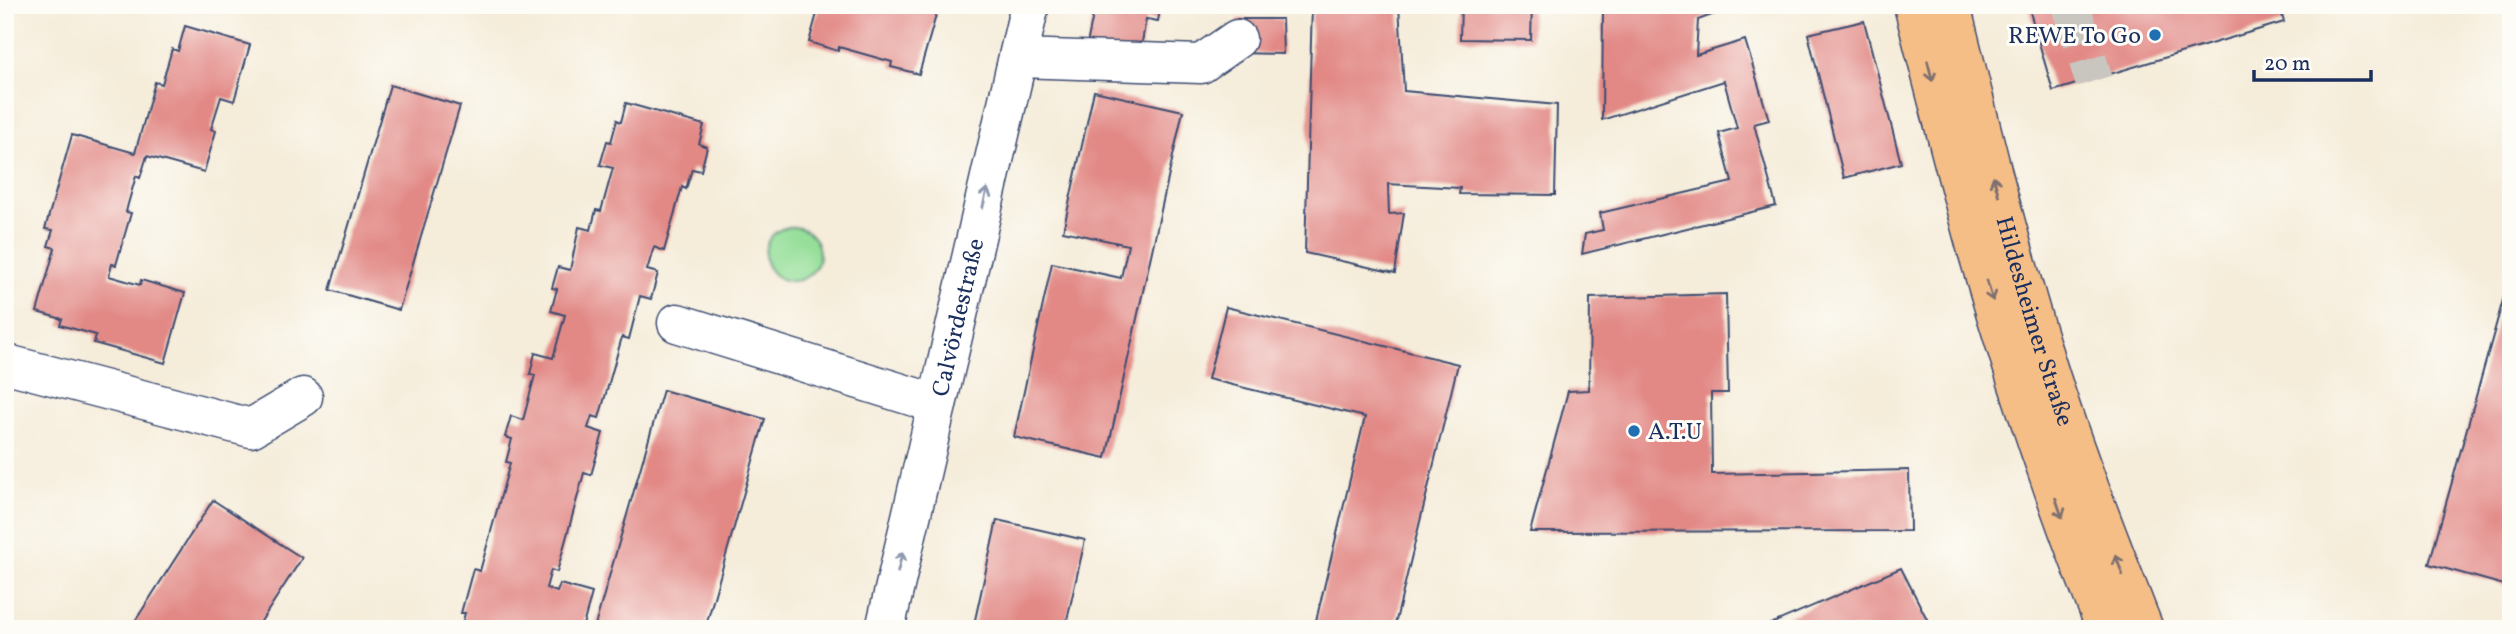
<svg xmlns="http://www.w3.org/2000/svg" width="2516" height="634" font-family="Vollkorn,serif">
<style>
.green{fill:#96df9a;stroke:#58877c;stroke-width:2}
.building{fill:#e28986}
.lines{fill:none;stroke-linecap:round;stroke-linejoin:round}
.minor-tunnel{stroke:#c9c6c0;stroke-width:38;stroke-dasharray:38 19;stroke-linecap:butt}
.minor-casing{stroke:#3c4b70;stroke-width:41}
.major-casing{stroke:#3c4b70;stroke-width:41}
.minor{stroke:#fff;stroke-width:38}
.major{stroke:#f6be87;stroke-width:38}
.oneway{stroke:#7e6f70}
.oneway2{stroke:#8d97ae}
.poi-dot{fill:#1f6fb2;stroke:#fdfcf7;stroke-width:2.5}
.labels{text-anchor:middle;stroke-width:6;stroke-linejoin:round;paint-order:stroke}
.poi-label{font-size:24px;fill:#1b2f5e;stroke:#fdfcf7;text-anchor:end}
.street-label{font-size:24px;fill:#1b2f5e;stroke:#fdfcf7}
</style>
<rect width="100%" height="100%" fill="#fdfcf7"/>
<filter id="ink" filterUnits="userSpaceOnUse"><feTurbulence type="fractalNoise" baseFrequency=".0143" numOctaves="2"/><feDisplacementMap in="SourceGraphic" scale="14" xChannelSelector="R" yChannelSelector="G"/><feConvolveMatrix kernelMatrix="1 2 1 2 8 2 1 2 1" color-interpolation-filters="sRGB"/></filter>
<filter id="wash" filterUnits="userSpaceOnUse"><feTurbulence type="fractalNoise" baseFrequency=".00686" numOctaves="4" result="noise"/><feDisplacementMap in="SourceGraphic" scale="28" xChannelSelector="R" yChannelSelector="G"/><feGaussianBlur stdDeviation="1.57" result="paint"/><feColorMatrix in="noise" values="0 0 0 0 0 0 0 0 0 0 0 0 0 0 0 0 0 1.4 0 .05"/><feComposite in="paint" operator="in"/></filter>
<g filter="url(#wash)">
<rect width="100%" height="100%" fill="#f5ecd9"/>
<circle class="green" cx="792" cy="254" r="27"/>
<g id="blocks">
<g class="building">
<path d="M802,5h137l-20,69 -28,-7 1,-5 -53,-15 -1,4 -29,-9 9,-32z"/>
<path d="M1095,5h66l-3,16 -12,-2 -6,35h-55z"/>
<path d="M1312,5h87l5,86 153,14 -2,90 -96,-1 1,-6 -72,-4 1,30 15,-1 -9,60 -90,-20z"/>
<path d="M1461,5h71l-1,35 -71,-1z"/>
<path d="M1603,5h136l-41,15 -2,35 49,-15 24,80 -15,4 22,82 -194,48 3,-20 18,-4 -3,-17 132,-31 -13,-49 18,-5 -13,-47 -122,39z"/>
<path d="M2028,5h251l5,17 -231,69z"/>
<path d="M1237,19h45l1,35 -46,-1z"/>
<path d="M1864,21l37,142 -57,15 -36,-144z"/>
<path d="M185,26l65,19 -16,56 -13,-4 -10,32 5,2 -12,41 -57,-16 -7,22 -4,-2 -8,28 -2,8 5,1 -15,52 -4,-1 -3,12 31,9 1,-5 44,13 -20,70 -71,-20 2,-8 -36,-10 2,-6 -25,-7 18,-64 -7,-2 5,-16 -8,-1 27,-94 63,18 20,-71 7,2 10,-35 6,2z"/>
<path d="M390,85l70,21 -61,204 -69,-20z"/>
<path d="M1094,91l89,20 -77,347 -92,-21 38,-174 69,15 7,-33 -65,-14z"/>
<path d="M626,103l78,22 -5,19 8,3 -6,24 -9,-2 -6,20 -4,-2 -18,64 -10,-4 -7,23 11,3 -7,26 -11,-3 -11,43 -7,-2 -23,81 -7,-2 -4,12 15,5 -12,42 -7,-2 -27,99 -6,-2 -5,18 11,4 3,-8 32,9 -10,36h-31l-15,-4 -1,4h-74l4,-16h-4l12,-44 7,2 30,-108 -4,-1 6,-23 -7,-2 6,-21 12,4 12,-45 -5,-1 5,-21 18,5 12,-43 -14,-4 6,-22 -5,-1 6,-21 12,3 9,-43 12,3 5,-20 5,1 12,-43 -13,-3 7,-24 4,1 6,-22 4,2z"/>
<path d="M2510,275h1v312l-82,-23z"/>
<path d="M1726,294l2,99h-17l1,81 197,-4 1,61 -380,1 38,-141 21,-1 1,-92z"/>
<path d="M1226,307l232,57 -64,265h-80l51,-212 -157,-38z"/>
<path d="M663,390l102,29 -3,10 -57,200h-111z"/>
<path d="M213,500l89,58 -46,71h-126z"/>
<path d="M997,520l88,20 -20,89h-92z"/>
<path d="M1901,568l31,61h-173z"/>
</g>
</g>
</g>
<g filter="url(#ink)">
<use href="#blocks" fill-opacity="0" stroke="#3c4b70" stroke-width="2"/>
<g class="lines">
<path class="minor-tunnel" d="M2071,5l23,76"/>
<defs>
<g id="minor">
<path d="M1018,58l183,6 36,-25"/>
<path d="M677,323l260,81"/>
<path d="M5,368l6,-3 240,63 52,-31"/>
<path id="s1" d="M885,629l145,-624"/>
</g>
<g id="major">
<path d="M1913,5c21,81 41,162 63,242 37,129 80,257 130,382"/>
<path id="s2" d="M1951,5c28,115 56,231 91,344 29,95 66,188 102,280"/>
</g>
</defs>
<use href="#minor" class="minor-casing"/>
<use href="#major" class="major-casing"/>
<use href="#minor" class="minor"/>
<use href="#major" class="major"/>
</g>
<defs><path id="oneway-shaft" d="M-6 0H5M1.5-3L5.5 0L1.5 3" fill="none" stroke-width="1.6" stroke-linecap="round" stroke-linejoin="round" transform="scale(1.75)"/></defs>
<g class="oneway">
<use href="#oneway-shaft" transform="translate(1930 71) rotate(76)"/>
<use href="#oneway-shaft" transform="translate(1996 186) rotate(-105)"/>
<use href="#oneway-shaft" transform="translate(1990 291) rotate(73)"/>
<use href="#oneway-shaft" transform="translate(2059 508) rotate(71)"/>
<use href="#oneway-shaft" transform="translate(2119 565) rotate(-111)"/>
</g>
<g class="oneway2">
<use href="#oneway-shaft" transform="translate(985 198) rotate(-77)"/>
<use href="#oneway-shaft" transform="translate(900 562) rotate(-77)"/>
</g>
</g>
<g class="poi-dot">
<circle cx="2155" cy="35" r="7"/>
<circle cx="1634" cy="431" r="7"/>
</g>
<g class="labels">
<g class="poi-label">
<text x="2141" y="43">REWE To Go</text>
<text x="1648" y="439" text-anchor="start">A.T.U</text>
</g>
<g class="street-label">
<text dy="8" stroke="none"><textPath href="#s1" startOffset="320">Calvördestraße</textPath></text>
<text dy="8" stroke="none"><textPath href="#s2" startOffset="327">Hildesheimer Straße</textPath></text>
</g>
</g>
<rect width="2516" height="634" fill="none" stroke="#fdfcf7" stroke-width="28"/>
<path d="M2254 70v10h117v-10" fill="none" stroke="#1b2f5e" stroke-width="3.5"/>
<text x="2264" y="70" font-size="21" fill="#1b2f5e" stroke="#fdfcf7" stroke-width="5" paint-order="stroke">20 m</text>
</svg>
